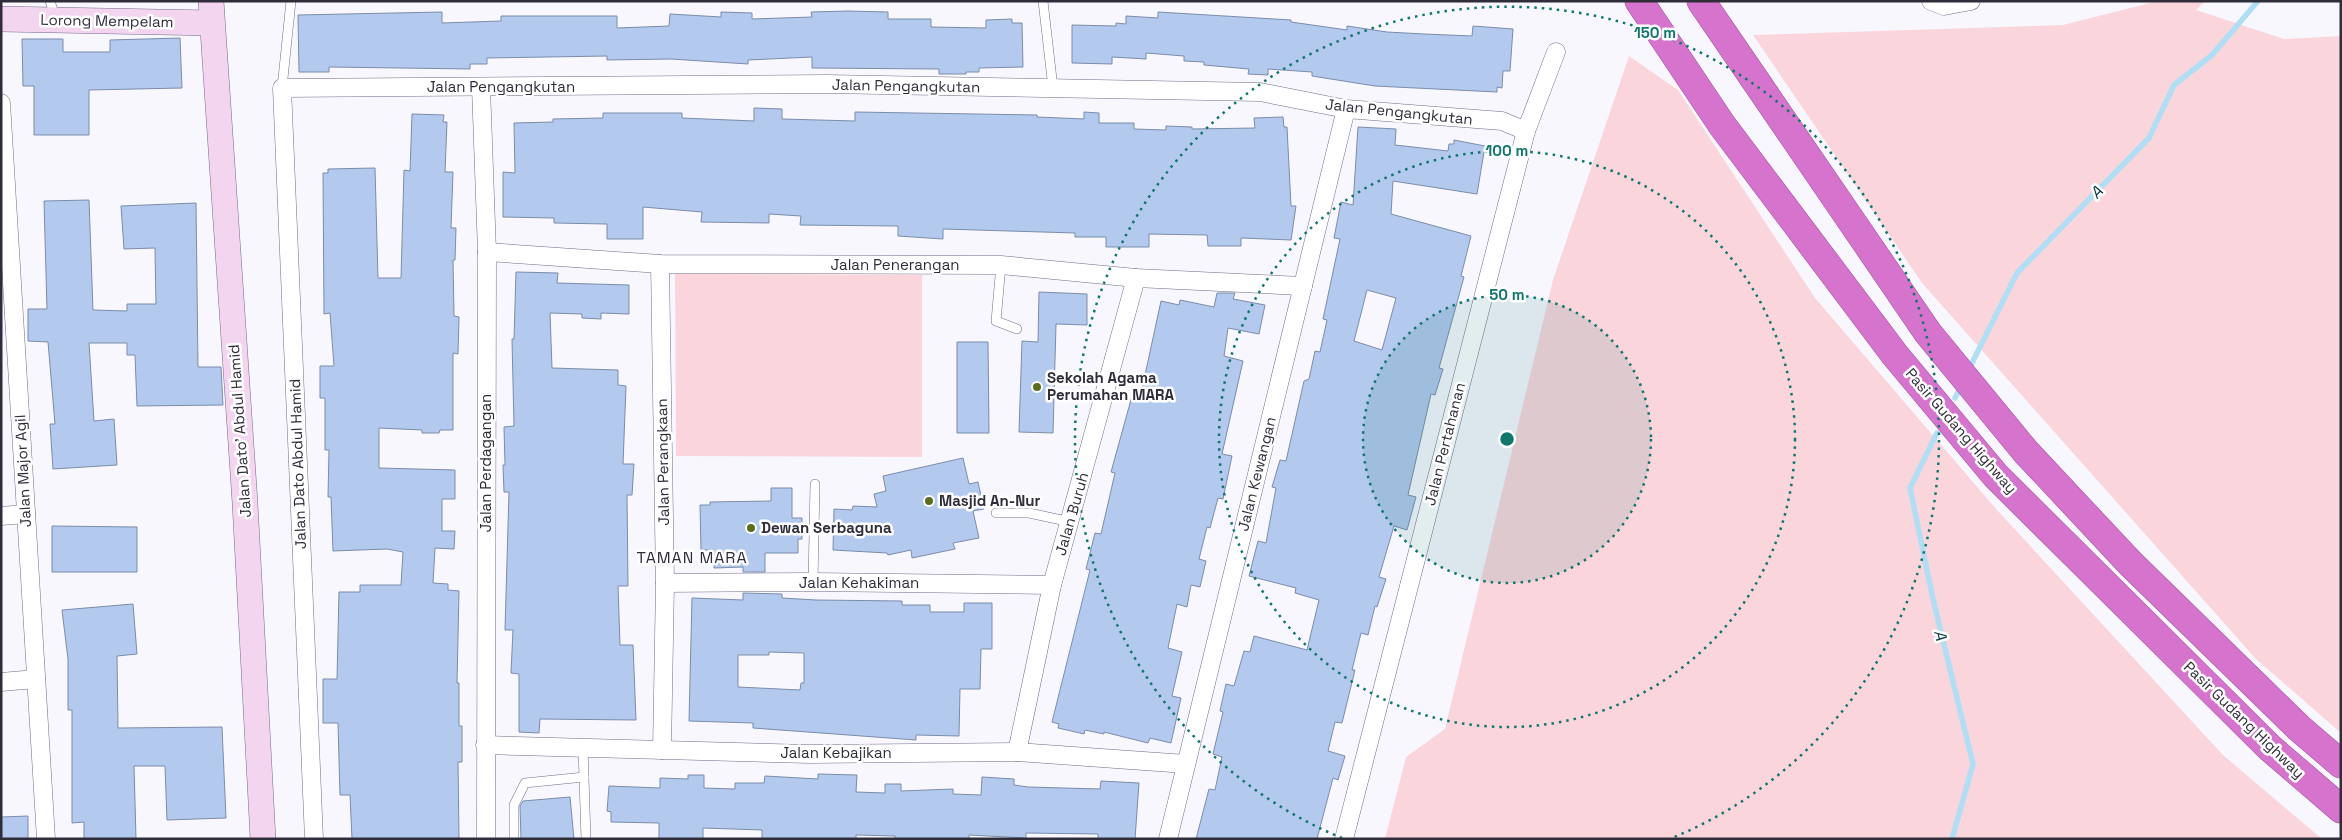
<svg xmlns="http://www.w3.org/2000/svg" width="2342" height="840" font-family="'Space Grotesk',sans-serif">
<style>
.green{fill:#fbd5dc}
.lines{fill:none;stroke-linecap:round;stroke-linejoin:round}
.stream{stroke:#aedff4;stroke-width:5.5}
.building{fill:#b3c9ee;stroke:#7b8ca9;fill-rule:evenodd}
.lane-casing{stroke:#726b89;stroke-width:10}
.street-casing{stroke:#726b89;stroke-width:19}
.secondary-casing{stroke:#726b89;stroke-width:26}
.highway-casing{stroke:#9c5a99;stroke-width:29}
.lane{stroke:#fff;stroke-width:9}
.street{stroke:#fff;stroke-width:18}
.secondary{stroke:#f3d5f0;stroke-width:25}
.highway{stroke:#d673cc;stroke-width:28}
.ring{fill:none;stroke:#0f766e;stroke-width:2.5;stroke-dasharray:2.5 5}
.poi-dot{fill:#5b6d1a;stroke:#fff;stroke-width:2}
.labels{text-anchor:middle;stroke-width:5;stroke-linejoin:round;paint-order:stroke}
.street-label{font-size:15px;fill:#302d3a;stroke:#fff}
.poi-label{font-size:15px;font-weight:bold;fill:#302d3a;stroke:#fff;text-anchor:start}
.water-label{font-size:16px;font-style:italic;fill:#0a3645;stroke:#fff}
.neighbourhood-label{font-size:16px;letter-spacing:1px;fill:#302d3a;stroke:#fff}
.centre{fill:#0f766e;stroke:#fff;stroke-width:2.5}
.ring-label{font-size:15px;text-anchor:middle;font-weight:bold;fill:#0f766e;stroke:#fff;stroke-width:5;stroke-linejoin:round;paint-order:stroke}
</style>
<rect width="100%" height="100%" fill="#f8f7fe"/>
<g class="green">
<path d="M2158,1h47l-9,9 88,29 57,-3v697l-85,-74 -334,-376 -169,-248 310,-10z"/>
<path d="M1629,56l49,34 137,208 182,212 226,245 99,84h-937l21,-82 39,-28 108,-449z"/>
<path d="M675,274l247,1v182l-246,-1z"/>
</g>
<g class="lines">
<g class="stream">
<path d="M1968,371l49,-98 132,-135 25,-53 38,-30 46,-54"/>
<path d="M1955,398l6,-12"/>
<path d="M1937,433l-27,55 23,111 40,165 -21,75"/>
</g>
</g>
<g class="building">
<path d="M848,11l40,1v7h43v8l55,1v-8l26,-1v4h10l1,44 -44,1v4h-13v2h-27v-5l-127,-1v-11l-64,3v4l-77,-5 -64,1v-4l-120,2v6h-17v5l-141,-2v5h-30l-1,-57 144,-3v11l59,-2v-5h116v12l52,-2 1,-12 51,3v-5l31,1v6l60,-2 -1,-5z"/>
<path d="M1158,12l133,8v2l56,8v-4l40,6 37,2 48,2 1,-10 40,3 -3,42h-7l-1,17 -5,-1v5l-122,-6 -63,-10v-4l-44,-3v6l-20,-1 1,-5 -45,-4v-3l-20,-1v-5l-38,-3v6l-34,-2v7l-40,-1v-38l44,1v-3l10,1v-8l32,2z"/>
<path d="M180,38l2,50 -93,2v45h-55v-49h-11l-1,-47h41v13h47v-12z"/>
<path d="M754,108l28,1v10l73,2v-9l182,3v2l47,2v-7l15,1v10h35v6l32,1v-4l26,1v2l63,-1 -1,-10 29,-1 1,10h3l4,79h5l-5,34 -50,-2v8h-33l-1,-11 -58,-1v13h-43v-10h-31v-4l-132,-4v10l-45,-3v-10l-98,-1 1,-9 -32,-2v9l-68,-1 1,-10 -59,-5v32h-36v-15l-53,-1v-5l-51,-1v-45l12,1 -1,-50 39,-1v-3l50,-1v-5h79v5l72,3z"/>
<path d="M412,114l32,1 -1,7h4l-2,50h8l-2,56h5l-1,32h-2l1,56 5,1 -1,37 -5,-1v77h-13l-1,3h-17v-3l-43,-2v40l76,2v29h-13v32h13l-1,18 -19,-1 -2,35 15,1v6l11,1 -2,92h2v43h3v36h-4l1,77h-107l-2,-44h-10l-2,-72h-15v-44h14l2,-87h21v-7h41l2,-33 -16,-3 -54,2 -2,-54h-3l1,-47h-4v-52h-5v-32h14l-4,-53 -6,1 -1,-141h5v-4l47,-1 3,110h23l3,-108 6,1z"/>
<path d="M1358,127l38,2 -1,16 53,6 1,-7h5v-4l31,6 -8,48 -84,-13 -2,33 80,22 -10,40 3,1 -25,91 4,1 -8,26 -4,-1 -23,101 8,2 -9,33 -13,-4 -15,51 7,2 -9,28 -2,-1 -7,29 -7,-2 -9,37h3l-13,53 -7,-1 -7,29 17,5 -7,24 -5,-2 -16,61h-121l13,-50 6,1 7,-33 -9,-3 10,-42 -3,-1 6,-27 8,2 10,-35 6,1 4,-16 53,14 12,-50 -24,-7 1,-5 -47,-12 9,-35 8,2 10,-55 -4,-1 8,-27 6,1 18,-80 5,-2 6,-28 5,1 7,-32 -4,-1 17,-80 -6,-1 7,-36 12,3zM1367,290l29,8 -14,52 -28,-9z"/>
<path d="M89,200l4,110 34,1v-7h29l-1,-56 -31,1 -3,-43 75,-3 2,164h23l2,38 -86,1 -2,-51h-8v-12h-38l5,78 20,-2 3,46 -64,4 -3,-45h5l-7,-82 -20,-1v-32h19l-3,-108z"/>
<path d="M516,272l42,1 -1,10 72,2v29l-28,-1v6l-19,-1v-4l-32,-1 2,55 66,2v15l8,1 -3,78h11l-2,31h-5l1,91h-10l2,59h13l3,75 -96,-1 -1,14 -20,-1v-58l-8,-1 2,-43h-8l4,-138h-5l-1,-27h2l-1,-38 10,-1 -2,-87h2z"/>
<path d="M1039,292l48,2v31l-31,-1 -3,109 -34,-1 3,-91 16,1z"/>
<path d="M1217,293h18l-2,6 32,6 -6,29 -31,-6 -4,28 19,5 -21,93 10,2 -9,43 -5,-1 -8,30 -3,-1 -8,32 7,2 -6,26 -9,-2 -4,22 -10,-3 -9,44 14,4 -10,44 9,2 -10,45 -21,-5 -2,5 -44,-11v2l-19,-4 -1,4 -26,-6 1,-4 -7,-2 38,-152 -4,-1 9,-36 6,1 14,-61 -4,-1 21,-76 6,2 4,-9 19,-88 18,4 1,-5 34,7z"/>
<path d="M957,342h31l1,91h-32z"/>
<path d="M963,458l6,26 9,-2 6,27 -11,2 6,27 -26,5 2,6 -43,9 -1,-8 -23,5 -1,-2 -54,-3 1,-41 18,1 1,-4 24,1 -3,-13 12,-3 -3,-15z"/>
<path d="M771,488h21v30h10v21h-4v14h-33v19h-22v-5l-29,1v-18h-13l-1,-45h10v-3l61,-1z"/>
<path d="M52,526l85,1v45h-85z"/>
<path d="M743,593l39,1v4l34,2 86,1v4h28v7h34v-9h28v46h-11l-1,40h-20l-1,47 -43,-1v5l-163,-12v-5l-64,-2 3,-123 51,2zM769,652l35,1v30h-3l-1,7 -62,-3v-32h31z"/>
<path d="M133,604l4,50 -20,2 1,72 104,-1 4,91 -59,2 -2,-54h-31l2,73h-52v-17l-12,1v-113h-4v-51l-6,-49z"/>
<path d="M818,774l39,1 -1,17 29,1v-9h16v7l52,-2v5l28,1 1,-18 32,2v6l14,2 72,2 1,-8 38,2 -4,56h-37v-5l-72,-1v5l-57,-3v4h-74v-3l-39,-1v4h-94v-9l-59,-2v11h-44v-16l-48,-1v-10l-4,-1 2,-25 51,2v-10l28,1v-4h16v13l31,1v-6h29l1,-7 53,3z"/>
<path d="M570,797l4,42h-53l-1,-33 3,-5z"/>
<path d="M28,816v23h-27v-22z"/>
</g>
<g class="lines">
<defs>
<g id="lane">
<path d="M50,1l5,16"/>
<path d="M1043,1l10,87"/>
<path d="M282,88l9,-87"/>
<path d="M1001,265l-5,56 21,8"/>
<path d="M996,513h33l42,9"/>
<path d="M813,582l2,-98"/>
<path d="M583,747l3,92"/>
<path d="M514,839v-34l11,-22 59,-6"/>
</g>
<g id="street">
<path d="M1931,1l13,5 27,-5"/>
<path d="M481,87l6,165 -1,587"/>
<path d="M1,103l45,736"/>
<path d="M487,252l173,12 341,1 135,13 167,8"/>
<path d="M660,264l5,319 -3,167"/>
<path d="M1,516l25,-2"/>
<path d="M665,583l148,-1 239,3"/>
<path d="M1,682l35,-3"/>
<path d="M485,745l324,9 208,-2 169,12"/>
<path d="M1017,752l35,-167 84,-307"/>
<path d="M314,839l-32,-751 545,-4 433,8 86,17 156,12 24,10"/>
<path d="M1168,839l178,-730"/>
<path d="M1344,839l182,-708 30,-79"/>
</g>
<g id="secondary">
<path d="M211,1l34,502 18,336"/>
<path d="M1,19l211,4"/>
</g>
<g id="highway">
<path d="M1639,1l83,124 173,230 101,121 274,272 71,61"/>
<path d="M1701,1l227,332 98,119 104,111 169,165 42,36"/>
</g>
</defs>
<use href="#lane" class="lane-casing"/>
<use href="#street" class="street-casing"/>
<use href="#secondary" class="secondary-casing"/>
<use href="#highway" class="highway-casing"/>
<use href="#lane" class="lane"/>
<use href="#street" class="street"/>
<use href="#secondary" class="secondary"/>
<use href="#highway" class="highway"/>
</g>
<circle cx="1507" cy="439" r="144" fill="#0f766e" fill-opacity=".12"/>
<g class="ring">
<circle cx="1507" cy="439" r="144"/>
<circle cx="1507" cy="439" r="288"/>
<path d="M1342 838A432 432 0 1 1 1672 838"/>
</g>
<g class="poi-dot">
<circle cx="1037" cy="387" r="5"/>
<circle cx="929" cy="501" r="5"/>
<circle cx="751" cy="528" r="5"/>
</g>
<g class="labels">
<g class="street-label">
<text transform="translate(107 21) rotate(1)" y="5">Lorong Mempelam</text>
<text transform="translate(906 86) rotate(1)" y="5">Jalan Pengangkutan</text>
<text x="501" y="92">Jalan Pengangkutan</text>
<text transform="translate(1399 112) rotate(6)" y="5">Jalan Pengangkutan</text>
<text x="895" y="270">Jalan Penerangan</text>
<text transform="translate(240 431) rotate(-94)" y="5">Jalan Dato' Abdul Hamid</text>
<text transform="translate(1961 431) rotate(49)" y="5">Pasir Gudang Highway</text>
<text transform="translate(1445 444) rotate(-76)" y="5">Jalan Pertahanan</text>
<text transform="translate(663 462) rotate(-91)" y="5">Jalan Perangkaan</text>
<text transform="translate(486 463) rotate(-90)" y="5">Jalan Perdagangan</text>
<text transform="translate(298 464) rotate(-92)" y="5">Jalan Dato Abdul Hamid</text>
<text transform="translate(23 471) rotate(-93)" y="5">Jalan Major Agil</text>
<text transform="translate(1257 474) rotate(-76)" y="5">Jalan Kewangan</text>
<text transform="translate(1072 514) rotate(-74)" y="5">Jalan Buruh</text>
<text x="859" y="588">Jalan Kehakiman</text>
<text transform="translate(2244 720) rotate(44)" y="5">Pasir Gudang Highway</text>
<text x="836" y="758">Jalan Kebajikan</text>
</g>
<g class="poi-label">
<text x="1047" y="383">Sekolah Agama<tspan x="1047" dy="17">Perumahan MARA</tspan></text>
<text x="939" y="506">Masjid An-Nur</text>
<text x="761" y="533">Dewan Serbaguna</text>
</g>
<g class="water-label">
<text transform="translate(2096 192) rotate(-46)" y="6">A</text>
<text transform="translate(1941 635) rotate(76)" y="6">A</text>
</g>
<g class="neighbourhood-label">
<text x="692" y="563">TAMAN MARA</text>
</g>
</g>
<circle cx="1507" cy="439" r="8" class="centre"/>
<g class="ring-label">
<text x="1655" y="38">150 m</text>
<text x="1507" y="156">100 m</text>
<text x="1507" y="300">50 m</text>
</g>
<rect width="2342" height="840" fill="none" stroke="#302d3a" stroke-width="5"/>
</svg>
